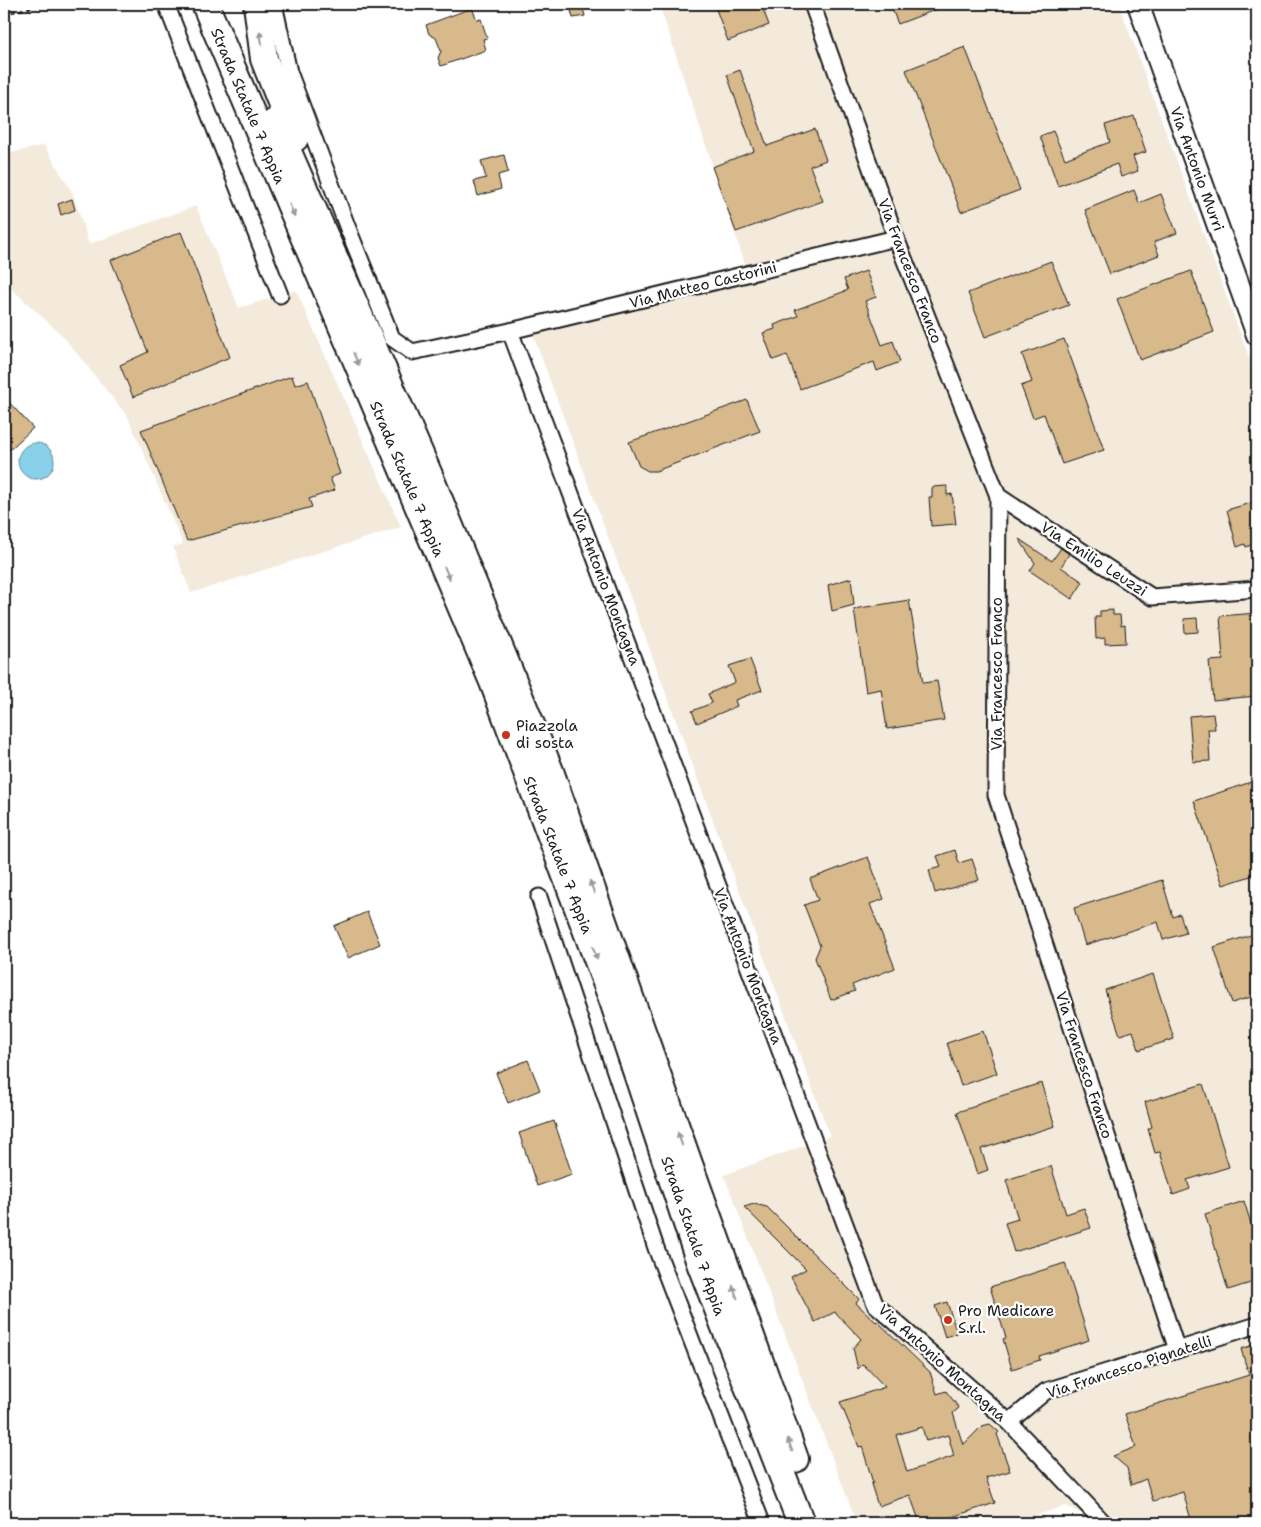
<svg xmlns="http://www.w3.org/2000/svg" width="1261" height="1527" font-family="'Shantell Sans',sans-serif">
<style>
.built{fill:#f3eadc}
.water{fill:#89d1ea;stroke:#5d8998}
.building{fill:#d8b98b;stroke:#1c1c1c;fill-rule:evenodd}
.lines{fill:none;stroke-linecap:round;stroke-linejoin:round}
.street-casing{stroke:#1c1c1c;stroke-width:19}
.secondary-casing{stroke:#1c1c1c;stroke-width:24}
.highway-casing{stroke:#1c1c1c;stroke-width:30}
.path{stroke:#1c1c1c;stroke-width:2.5;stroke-dasharray:4 4;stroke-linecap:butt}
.street{stroke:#fff;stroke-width:15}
.secondary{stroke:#fff;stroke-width:20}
.highway{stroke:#fff;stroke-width:26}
.rail-casing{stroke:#1c1c1c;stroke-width:5.5}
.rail{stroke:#fff;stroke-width:4;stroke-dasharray:11;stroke-linecap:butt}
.oneway{fill:#999}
.poi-dot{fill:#c8321e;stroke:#fff;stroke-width:2}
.labels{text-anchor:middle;stroke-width:4.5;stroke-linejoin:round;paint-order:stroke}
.street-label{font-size:15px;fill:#1c1c1c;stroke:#fff}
.poi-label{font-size:15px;fill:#1c1c1c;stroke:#fff;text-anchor:start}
</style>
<rect width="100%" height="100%" fill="#fff"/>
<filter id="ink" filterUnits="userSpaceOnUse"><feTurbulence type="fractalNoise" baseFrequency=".02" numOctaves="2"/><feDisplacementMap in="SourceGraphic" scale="10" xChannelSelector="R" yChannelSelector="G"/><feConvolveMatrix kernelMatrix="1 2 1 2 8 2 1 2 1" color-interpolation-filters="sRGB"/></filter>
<g filter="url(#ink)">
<g class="built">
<path d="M659,4h460l138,375v1144h-154l-38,-17 -53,17h-155l-133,-348 106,-39 -298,-804 217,-56z"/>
<path d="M44,145l29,49 16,50 107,-38 43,102 57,-18 105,237 -210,66 -18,-46 10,-3 -55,-127 -66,-82 -58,-53v-127z"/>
</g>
<circle class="water" cx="36" cy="461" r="18"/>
<g class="building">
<path d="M582,4l3,12 -12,2 -3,-11z"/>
<path d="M714,4h47l8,21 -41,16z"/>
<path d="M890,4h58v1l-50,19z"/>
<path d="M472,8l5,12 4,-1 6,19 -4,1 3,11 -45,16 -3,-8 3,-7 -5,-13 -7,-4 -3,-9z"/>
<path d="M965,47l55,143 -59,22 -55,-142z"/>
<path d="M740,70l27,76 48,-17 11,31 -16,6 13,35 -87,31 -24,-65 42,-16 -27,-76z"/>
<path d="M1134,116l12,36 -13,4 5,15 -17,6 -4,-13 -59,22 -18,-50 13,-5 12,28 45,-17 -5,-17z"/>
<path d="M504,155l4,17 -10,3 3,14 -23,7 -4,-15 12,-3 -5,-17z"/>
<path d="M1134,190l5,13 22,-9 16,39 -23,9 5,13 -49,19 -25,-64z"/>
<path d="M72,199l3,11 -14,5 -3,-11z"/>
<path d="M181,232l49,125 -97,40 -13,-32 28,-13 -37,-92z"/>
<path d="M1051,261l18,44 -84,32 -17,-44z"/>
<path d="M866,271l10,26 -11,4 17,44 11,-4 7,21 -23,9 -3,-9 -74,27 -13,-34 -14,5 -10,-27 12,-4 -1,-4 24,-9 -3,-6 53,-20 -4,-11z"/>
<path d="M1191,271l23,61 -74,28 -23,-61z"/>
<path d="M1064,339l40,111 -42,14 -18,-50 -11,4 -12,-32 11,-4 -10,-28z"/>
<path d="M292,376l3,9 13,-4 32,93 -10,4 5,12 -26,9 3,8 -125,34 -46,-111z"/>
<path d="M4,397l29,31 -29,27z"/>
<path d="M747,400l13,31 -104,40h-8l-9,-5 -10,-24z"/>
<path d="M947,486v9l5,-1 4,30 -25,2 -2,-29h3v-10z"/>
<path d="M1257,501v42l-11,4 -1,-3 -8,3 -10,-37z"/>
<path d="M1019,539l33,22 9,-13 8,6 -8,13 22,15 -11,17 -42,-28 5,-8z"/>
<path d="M851,578l3,27 -22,6 -4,-26z"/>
<path d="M909,600l14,83 14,-2 7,39 -57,9 -6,-40 -15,3 -12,-83z"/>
<path d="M1113,610v5h7l1,11 4,-1 1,18 -21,1v-6l-9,1 -1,-22h5v-6z"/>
<path d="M1257,613v83l-44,4 -4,-39 14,-1 -3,-44z"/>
<path d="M1197,618l1,14 -13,1 -1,-14z"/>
<path d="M750,659l12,31 -27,10 2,6 -40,17 -5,-12 20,-8 -4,-9 27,-12 -6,-16z"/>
<path d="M1213,714l2,15h-7l2,32 -17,1 -4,-46z"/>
<path d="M1257,780v94l-34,11 -29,-84z"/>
<path d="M955,850l4,13 13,-4 7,21 -44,13 -6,-23 12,-3 -4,-11z"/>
<path d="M868,857l16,42 -14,5 25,64 -43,17 3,6 -24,9 -16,-42 5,-12 -16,-41 14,-5 -8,-21z"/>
<path d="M1162,880l11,37 7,-3 6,19 -23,7 -5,-18 -73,23 -11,-37z"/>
<path d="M367,912l13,32 -32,14 -14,-32z"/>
<path d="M1257,933v62l-25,8 -18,-56z"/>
<path d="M1153,974l21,65 -35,11 -6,-19 -13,4 -15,-45z"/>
<path d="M983,1031l14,42 -36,13 -14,-43z"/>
<path d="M528,1060l12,30 -32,13 -12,-30z"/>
<path d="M1041,1083l14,43 -74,23 7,21 -11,4 -20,-62 19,-6v-2z"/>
<path d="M1203,1084l26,83 -42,13 3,9 -17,6 -13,-43 -5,1 -7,-24 4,-2 -7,-25z"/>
<path d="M554,1121l18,53 -35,12 -18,-53z"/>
<path d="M1051,1166l15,48 18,-6 7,20 -77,24 -9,-29 13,-4 -12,-39z"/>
<path d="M1244,1201l13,42v38l-29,9 -23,-76z"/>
<path d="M754,1204l13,3 92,92 -3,4 20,19 1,-1 53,51 7,22 9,-3 13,17 -6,5 10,32 19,-19 8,-2 9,8 -2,2 13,37 -24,7 9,25 -62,20h-13l-10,-28 -32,11 -7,-22 2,-1 -11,-37 -3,1 -19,-45 45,-15 -22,-23 -5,5 -5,-21 8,-9 -26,-27 -20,10 -24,-45 15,-8 -62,-62zM922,1427l4,14 22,-6 6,21 -47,16 -11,-37z"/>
<path d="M1065,1263l24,77 -50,16 1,4 -28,9 -9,-30 3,-1 -16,-51z"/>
<path d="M947,1302l10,31 -12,4 -10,-31z"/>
<path d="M1257,1344v101h-4l4,14v64h-65l-9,-31 -30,9 -7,-22 -15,6 -4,-17 -14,-12 23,-9 -11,-33 124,-39 -8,-26z"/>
</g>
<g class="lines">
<defs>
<g id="street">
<path d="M166,4l114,291"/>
<path d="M274,4l15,68 58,154 45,112 20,14 98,-21 386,-93"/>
<path d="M812,4l84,234 102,258 -2,299 181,555"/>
<path d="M510,331l365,973 134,118 95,101"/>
<path d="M998,496l154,101 105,-8"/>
<path d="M539,897l117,351 106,275"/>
<path d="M1009,1422l37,-31 211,-66"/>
</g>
<path id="secondary" d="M1138,4l119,331"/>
<g id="highway">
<path d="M205,4l288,678 120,319 87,262 101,260"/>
<path d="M257,4l7,55 31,79"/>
<path d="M275,122l154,353 121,296 139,393 106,295"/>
</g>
</defs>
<use href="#street" class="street-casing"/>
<use href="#secondary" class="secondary-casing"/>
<use href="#highway" class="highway-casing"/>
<path class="path" d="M4,14l40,-10"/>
<use href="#street" class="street"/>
<use href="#secondary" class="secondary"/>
<use href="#highway" class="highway"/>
<defs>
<path id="rail" d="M1253,4l4,11"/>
</defs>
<use href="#rail" class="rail-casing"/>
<use href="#rail" class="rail"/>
</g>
<defs><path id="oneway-solid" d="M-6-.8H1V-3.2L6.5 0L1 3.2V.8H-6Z" transform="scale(1.25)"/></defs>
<g class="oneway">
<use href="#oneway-solid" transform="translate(261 38) rotate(-98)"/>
<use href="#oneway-solid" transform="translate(292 210) rotate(67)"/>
<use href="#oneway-solid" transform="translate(356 359) rotate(67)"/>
<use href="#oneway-solid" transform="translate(447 573) rotate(67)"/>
<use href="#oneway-solid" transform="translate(592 887) rotate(-110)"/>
<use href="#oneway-solid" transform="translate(595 953) rotate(69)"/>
<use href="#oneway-solid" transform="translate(680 1139) rotate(-109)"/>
<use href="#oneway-solid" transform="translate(735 1292) rotate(-110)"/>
<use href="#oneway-solid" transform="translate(790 1445) rotate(-110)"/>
</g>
</g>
<g class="poi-dot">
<circle cx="506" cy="735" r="5"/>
<circle cx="948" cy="1320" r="5"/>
</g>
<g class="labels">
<g class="street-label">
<text transform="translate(248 106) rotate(67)" y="5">Strada Statale 7 Appia</text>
<text transform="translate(1197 169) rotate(70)" y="5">Via Antonio Murri</text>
<text transform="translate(910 271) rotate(69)" y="5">Via Francesco Franco</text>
<text transform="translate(703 285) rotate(-14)" y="5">Via Matteo Castorini</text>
<text transform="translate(407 479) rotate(67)" y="5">Strada Statale 7 Appia</text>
<text transform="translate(1094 559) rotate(33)" y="5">Via Emilio Leuzzi</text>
<text transform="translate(606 587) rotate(69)" y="5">Via Antonio Montagna</text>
<text transform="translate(997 674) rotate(-90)" y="5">Via Francesco Franco</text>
<text transform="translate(558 855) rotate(69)" y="5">Strada Statale 7 Appia</text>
<text transform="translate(748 966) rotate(69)" y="5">Via Antonio Montagna</text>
<text transform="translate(1084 1065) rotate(72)" y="5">Via Francesco Franco</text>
<text transform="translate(693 1236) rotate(71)" y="5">Strada Statale 7 Appia</text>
<text transform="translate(942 1363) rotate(42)" y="5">Via Antonio Montagna</text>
<text transform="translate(1129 1367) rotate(-18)" y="5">Via Francesco Pignatelli</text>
</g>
<g class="poi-label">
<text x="516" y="731">Piazzola<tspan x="516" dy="17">di sosta</tspan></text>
<text x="958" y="1316">Pro Medicare<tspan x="958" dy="17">S.r.l.</tspan></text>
</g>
</g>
<rect width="1261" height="1527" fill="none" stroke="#fff" stroke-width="20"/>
<rect x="10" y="10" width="1241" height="1507" fill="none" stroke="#1c1c1c" stroke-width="2" filter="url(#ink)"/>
</svg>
